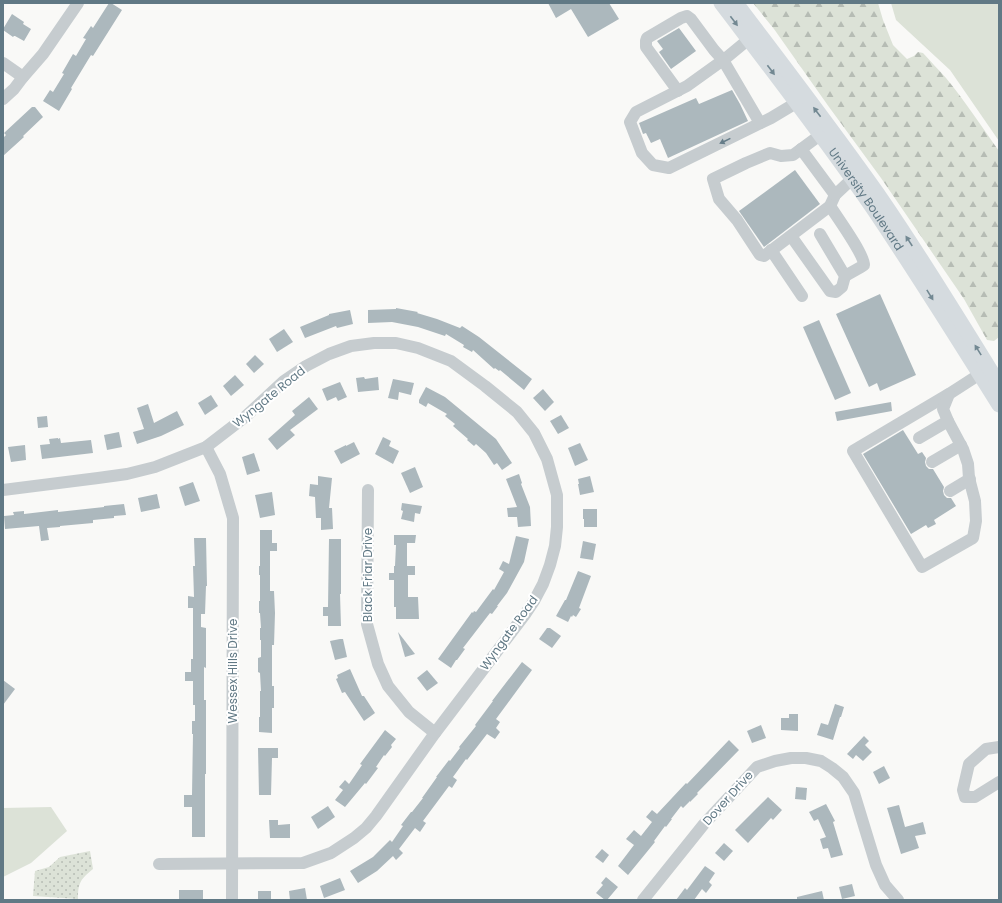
<svg xmlns="http://www.w3.org/2000/svg" width="1002" height="903" font-family="Poppins,sans-serif">
<style>
.grass{fill:url(#grass-dots)}
.forest{fill:url(#forest-firs)}
.pitch{fill:#dce2d7}
.building{fill:#acb8bd}
.lines{fill:none;stroke-linecap:round;stroke-linejoin:round}
.minor{stroke:#c6cccf;stroke-width:12}
.major{stroke:#d5dbdf;stroke-width:15}
.oneway{fill:#728892}
.oneway2{fill:#667d89}
.labels{text-anchor:middle;stroke-width:4;stroke-linejoin:round;paint-order:stroke}
.street-label{font-size:12px;fill:#617985;stroke:#fff}
</style>
<defs>
<pattern id="grass-dots" width="8" height="8" patternUnits="userSpaceOnUse"><rect width="8" height="8" fill="#dce2d7"/><path d="M2 2h.1M6 6h.1" fill="none" stroke="#b6bcb4" stroke-width="1.8" stroke-linecap="round"/></pattern>
<pattern id="forest-firs" width="22" height="20" patternUnits="userSpaceOnUse"><rect width="22" height="20" fill="#dce2d7"/><path d="M5 1l3.5 6h-7zM16 11l3.5 6h-7z" fill="#b6bcb4"/></pattern>
</defs>
<rect width="100%" height="100%" fill="#f9f9f7"/>
<path class="grass" d="M90,851l3,18c-12,10 -15,13 -15,30l-45,-3 2,-25 14,-4 11,-10z"/>
<path class="forest" d="M753,3h125l5,17 10,25 14,14 7,-3 4,-4 5,1c8,9 16,17 23,25 19,23 36,49 53,73v186l-5,4 -7,-1 -23,-41 -83,-121 -52,-71 -55,-78z"/>
<g class="pitch">
<path d="M891,3h108v138l-49,-71 -54,-50z"/>
<path d="M51,807l16,24 -36,32 -28,14v-69z"/>
</g>
<g class="building">
<path d="M109,3h2l11,7 -29,46 -2,-1 -20,33 1,1 -13,22 -16,-10 7,-11 3,2 11,-18 -2,-1 11,-19 3,2 10,-17 -3,-1 8,-12 2,2z"/>
<path d="M548,3h61l10,16 -31,18 -17,-28 -15,9z"/>
<path d="M12,14l12,8 -1,2 8,5 -7,12 -9,-5h-1l-1,1 -10,-7 1,-1h-1z"/>
<path d="M679,28l17,23 -25,18 -12,-17 4,-3 -6,-8z"/>
<path d="M732,90l8,14 8,17 -80,37 -8,-19 -9,4 -5,-10 -3,1 -4,-11 57,-25 3,6z"/>
<path d="M32,107h3l8,10 -20,19 1,1 -21,19v-18l3,-3 -2,-2z"/>
<path d="M795,170l25,34 -56,43 -25,-36z"/>
<path d="M880,294l36,81 -36,16 -3,-8 -8,4 -33,-73z"/>
<path d="M396,308l22,4 -1,1 20,6 23,9 2,-2 17,11 53,42 -8,11 -24,-20 -1,1 -4,-3 -1,1 -21,-19 -1,2 -9,-5 1,-2 -18,-11 -1,2 -27,-9 -26,-5 -24,1v-13l28,-1z"/>
<path d="M350,310l3,14 -16,4 -1,-2 -31,12 -5,-11 29,-12v-1z"/>
<path d="M819,320l32,73 -16,7 -32,-73z"/>
<path d="M284,329l9,13 -16,10 -8,-13z"/>
<path d="M255,355l9,9 -10,9 -8,-9z"/>
<path d="M235,375l9,10 -13,11 -8,-10z"/>
<path d="M364,377l1,2 13,-2 1,13 -21,2 -2,-14z"/>
<path d="M393,379l21,4 -3,12 -12,-3 -1,8 -10,-2z"/>
<path d="M340,382l7,15 -9,4 -2,-4 -9,4 -5,-12z"/>
<path d="M426,387l19,10 51,42 16,24 -10,7 -5,-7 -3,2 -8,-12 -10,-9 -2,2 -7,-6 1,-1 -15,-13 2,-2 -10,-8 2,-2 -19,-11 -2,4 -7,-4v-3z"/>
<path d="M543,389l11,13 -9,9 -12,-13z"/>
<path d="M211,395l7,11 -13,9 -7,-12z"/>
<path d="M309,397l9,12 -28,21 5,5 -18,15 -9,-11 27,-24 -3,-4z"/>
<path d="M891,402l1,9 -55,10 -2,-9z"/>
<path d="M148,404l6,19 23,-12 7,14 -23,11 -24,8 -4,-12 11,-3 -7,-21z"/>
<path d="M561,415l8,13 -11,6 -8,-13z"/>
<path d="M47,416l1,11 -10,1 -1,-11z"/>
<path d="M903,430l15,24 4,-2 4,6 -1,4 1,4 3,3h4l11,18 -1,4 1,4 3,3h4l5,8 -22,14 2,4 -8,4 -2,-3 -15,9 -48,-80z"/>
<path d="M119,432l3,15 -15,3 -3,-15z"/>
<path d="M383,437l8,4 -2,5 10,5 -6,13 -18,-10z"/>
<path d="M58,438v1l2,-1 1,5 30,-3 2,13 -51,6 -2,-14 10,-1 -1,-5z"/>
<path d="M354,442l6,12 -19,10 -7,-13 12,-6v1z"/>
<path d="M580,443l8,17 -13,6 -7,-18z"/>
<path d="M25,445l1,15 -15,2 -3,-15z"/>
<path d="M254,453l6,18 -13,4 -5,-18z"/>
<path d="M415,467l8,20 -13,6 -9,-20z"/>
<path d="M519,474l3,9 -1,1 9,23 1,19 -13,1 -1,-10h-9l-1,-9 10,-1 -11,-28z"/>
<path d="M318,476l14,2 -3,30h3l1,21 -12,1v-12h-5l-1,-21 -6,-1 1,-12 8,1z"/>
<path d="M590,476l4,16 -14,3 -2,-11h1l-1,-5z"/>
<path d="M193,482l7,19 -15,5 -6,-19z"/>
<path d="M272,492l3,23 -15,3 -5,-23z"/>
<path d="M157,494l3,14 -19,4 -3,-14z"/>
<path d="M402,503l20,3 -2,8 -5,-1 -1,9 -13,-3 2,-8 -2,-1z"/>
<path d="M124,504l2,11 -12,1v2l-21,2v3l-33,3v1l-13,1 2,12 -8,1 -2,-15 -34,3 -1,-13 10,-1 -1,-3 11,-1v3l34,-4v2l46,-5v-1z"/>
<path d="M583,509h14v18h-13v-8h-1z"/>
<path d="M260,530h12v13h5v8h-7v40h4l1,22 -1,32h-2v41h2v22h-2v25l-13,-1v-15h1v-26h1l-1,-18 -2,-1v-14l3,-1v-17h-1v-12h1l-1,-15h-1v-12h1v-26h-1v-9h1z"/>
<path d="M394,535h22l-1,8h-8v23h8v9h-7v22h10l1,22h-23v-12h-2v-27h-5v-7h5v-7h1l1,-21h-2z"/>
<path d="M516,536l13,3 -5,23 -17,31 -10,13h1l-6,8 -2,-1 -27,35 2,1 -8,11h-1l-5,8 -13,-9 34,-47 1,1 1,-2 2,1 17,-23 1,1 10,-18 -5,-3 4,-8 6,3z"/>
<path d="M194,538h12l1,48h-1l-1,28h-4v13l5,1v40l-2,-1v33h2v74h-1v63h-13v-30h-8v-12h8l1,-61h-1v-13h3v-16h-2v-24h-8v-9h6v-13h2v-51h-5v-12l6,1 -1,-31h2z"/>
<path d="M329,539h12v55h-1l1,32h-13v-10h-5v-9h5z"/>
<path d="M583,541l13,3 -3,16 -13,-2z"/>
<path d="M578,571l13,5 -12,32 2,1 -5,8 -3,-2 -1,2 -1,-1 -3,6 -12,-6 9,-16h1z"/>
<path d="M547,628h3l11,8 -9,12 -13,-9z"/>
<path d="M398,632l17,22 -10,3z"/>
<path d="M340,639h3l4,18 -12,3 -5,-19z"/>
<path d="M522,662l10,8 -36,49 4,3 -4,6 4,4 -5,7 -8,-5 -20,26 -1,-1 -13,18 4,3 -5,8 -3,-2 -26,35 3,2 -6,9 -5,-4 -16,21 4,4 -7,7 -3,-4 -16,15 -19,12 -8,-12 23,-14 17,-17 2,2 11,-16 -2,-1 10,-13h1l11,-14h-1l15,-21h-1l13,-17 1,1 10,-13 -1,-1 17,-21 -1,-1 18,-24h-1z"/>
<path d="M350,669l12,27h2l11,17 -11,8 -19,-29 -3,1 -6,-14 2,-1 -1,-3z"/>
<path d="M427,670l11,13 -11,8 -10,-13z"/>
<path d="M3,680l12,9 -12,16z"/>
<path d="M835,704l9,3 -3,10h-1l-7,23 -16,-5 4,-12 7,2z"/>
<path d="M789,714h9v17l-17,-1v-12h8z"/>
<path d="M761,725l5,13 -14,5 -5,-12z"/>
<path d="M385,730l11,9 -5,6 1,2 -7,9 -1,-1 -8,12 2,1 -12,16 -1,-1 -20,24 -10,-7 8,-10 -4,-3 6,-7 4,4 13,-19 -2,-1z"/>
<path d="M864,736l5,5 -4,4 7,7 -9,9 -7,-6 -3,4 -6,-5z"/>
<path d="M729,740l10,10 -42,43 1,1 -8,8v-1l-7,7 -2,-2 -10,13h1l-6,8 -1,-1 -11,15 1,1 -27,33 -10,-9 16,-21 -8,-6 8,-9 7,6 11,-14 -6,-5 6,-7 5,4 29,-31 1,1z"/>
<path d="M258,748h20v10h-6l-1,37h-12z"/>
<path d="M884,766l6,12 -11,6 -6,-12z"/>
<path d="M796,787l11,1 -1,12 -11,-1z"/>
<path d="M768,797l14,13 -9,10 -2,-2 -23,25 -13,-13z"/>
<path d="M826,804l9,17 -2,1 10,33 -12,3 -3,-10 -5,1 -3,-10 6,-2 -8,-18 -4,2 -5,-9z"/>
<path d="M899,805l6,22 18,-5 3,12 -11,2 4,12 -18,6 -14,-46z"/>
<path d="M328,806l7,11 -17,12 -7,-12z"/>
<path d="M269,820h9v5l12,-1v14h-20z"/>
<path d="M724,843l9,8 -9,10 -9,-8z"/>
<path d="M602,849l7,6 -6,8 -8,-6z"/>
<path d="M705,866l10,7 -6,9 3,3 -6,8 -4,-4 -8,11h-18l9,-12 2,2z"/>
<path d="M606,877l12,10 -11,13h-2l-9,-7 7,-8 -2,-2z"/>
<path d="M340,878l5,12 -21,8 -4,-12z"/>
<path d="M852,884l3,12 -13,3 -3,-12z"/>
<path d="M305,888l2,12h-17l-1,-9z"/>
<rect x="179" y="890" width="24" height="10"/>
<rect x="258" y="891" width="13" height="9"/>
<path d="M822,891l2,9h-27v-3z"/>
</g>
<g class="lines">
<g class="minor">
<path d="M755,34l-29,24 -39,28 -51,26 -6,10 12,31 11,12 16,3 102,-50 25,-15 6,-6"/>
<path d="M3,63l20,14"/>
<path d="M678,91l-32,-44v-6l1,-3 34,-20 6,-2 4,3 23,31 9,10 37,63"/>
<path d="M3,99l11,-10 9,-12 20,-23 35,-51"/>
<path d="M827,130l-34,25 -12,1 -11,-3 -24,10 -33,16 6,20 18,21 23,35 4,1 66,-50 5,-11 17,-16 7,-5"/>
<path d="M801,149l34,46"/>
<path d="M830,206c7,11 34,48 34,59l-3,2 -16,9"/>
<path d="M791,236l39,55 6,1 6,-5 3,-11 -25,-42"/>
<path d="M771,250l31,46"/>
<path d="M948,421l15,28 5,15 1,14 6,23 1,20 -3,17 -51,29 -69,-116 96,-57 31,-20"/>
<path d="M919,438l29,-17 -5,-12 6,-15"/>
<path d="M206,447l14,27 13,44 -1,382"/>
<path d="M932,462l29,-17"/>
<path d="M3,490l95,-12 29,-4 28,-7 51,-20 39,-30 39,-36 22,-15 23,-12 22,-8 23,-3h22l22,5 33,13 34,25 32,26 17,21 13,26 10,36v32l-2,19 -5,19 -7,19 -9,17 -8,12 -91,120 -59,83 -10,12 -12,10 -23,15 -28,10 -144,1"/>
<path d="M368,490l-1,134 11,40 10,22 21,26 26,21"/>
<path d="M950,491l20,-12"/>
<path d="M999,747l-13,2 -17,15 -6,26 2,7h10l24,-15"/>
<path d="M643,900l61,-76 53,-57 18,-6 16,-3h15l15,3 11,7 11,9 11,16 22,72 9,20 13,15"/>
</g>
<g class="major">
<path id="s1" d="M721,3c51,67 103,134 151,204 44,65 85,131 127,198"/>
<path d="M736,3c49,65 99,130 146,197 41,60 79,122 117,184"/>
</g>
</g>
<defs><path id="oneway-solid" d="M-6-.8H1V-3.2L6.5 0L1 3.2V.8H-6Z"/></defs>
<g class="oneway">
<use href="#oneway-solid" transform="translate(734 21) rotate(53)"/>
<use href="#oneway-solid" transform="translate(771 70) rotate(53)"/>
<use href="#oneway-solid" transform="translate(817 112) rotate(-127)"/>
<use href="#oneway-solid" transform="translate(909 241) rotate(-123)"/>
<use href="#oneway-solid" transform="translate(930 295) rotate(58)"/>
<use href="#oneway-solid" transform="translate(978 350) rotate(-122)"/>
</g>
<use class="oneway2" href="#oneway-solid" transform="translate(725 141) rotate(154)"/>
<g class="labels">
<g class="street-label">
<text dy="4" stroke="none"><textPath href="#s1" startOffset="244">University Boulevard</textPath></text>
<text transform="translate(269 397) rotate(-39)" y="4">Wyngate Road</text>
<text transform="translate(368 575) rotate(-90)" y="4">Black Friar Drive</text>
<text transform="translate(509 633) rotate(-54)" y="4">Wyngate Road</text>
<text transform="translate(233 671) rotate(-90)" y="4">Wessex Hills Drive</text>
<text transform="translate(728 798) rotate(-48)" y="4">Dover Drive</text>
</g>
</g>
<rect width="1002" height="903" fill="none" stroke="#617985" stroke-width="8"/>
</svg>
